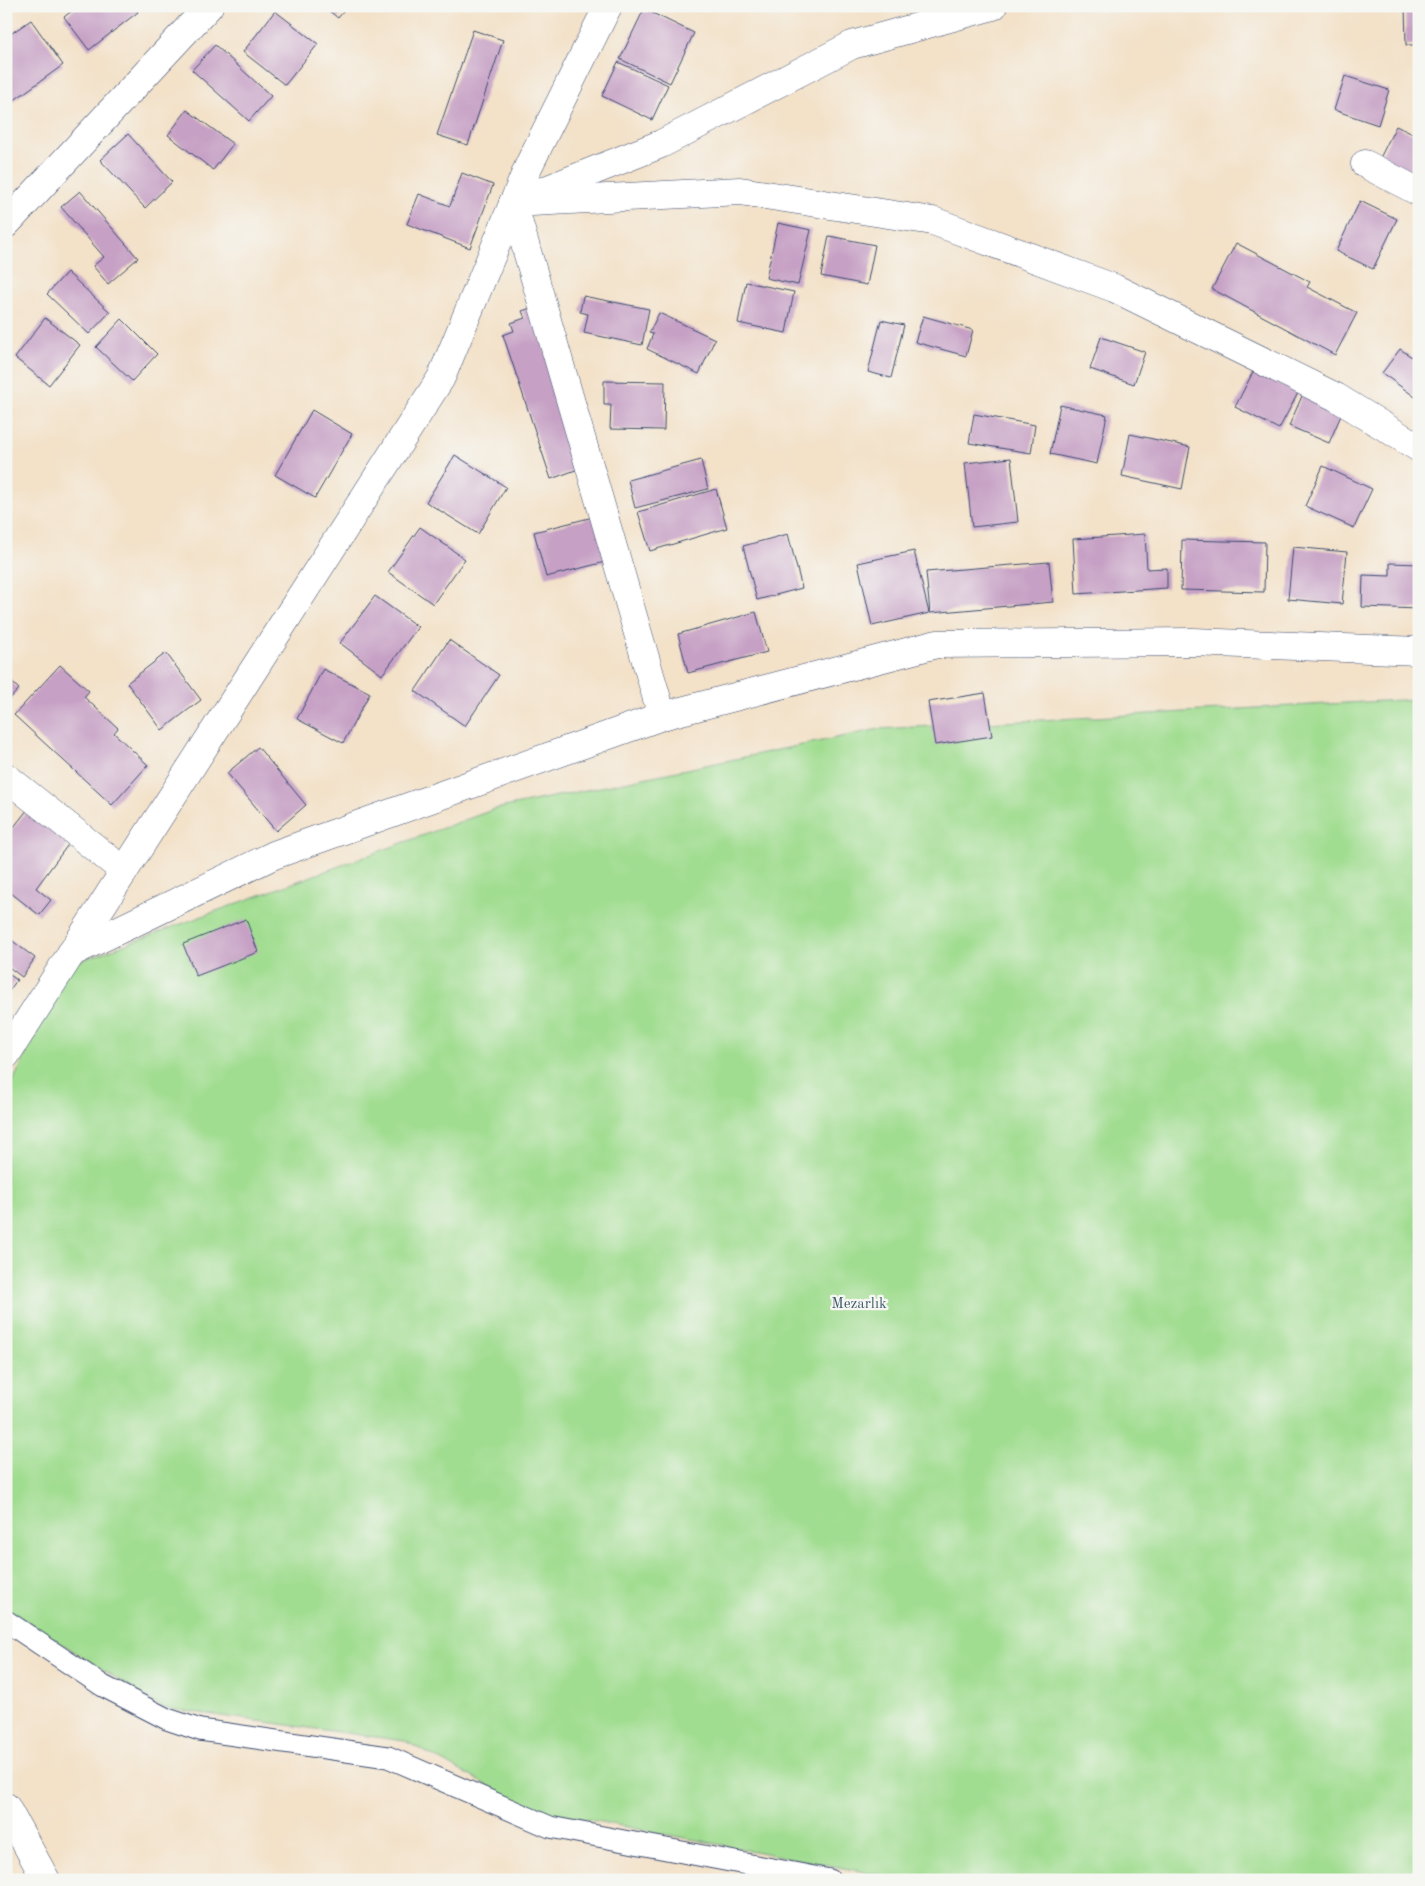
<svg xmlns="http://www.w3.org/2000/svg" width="1425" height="1886" font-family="'Old Standard TT',serif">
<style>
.green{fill:#a1dd91;stroke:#5e8678}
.building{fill:#c6a0c5}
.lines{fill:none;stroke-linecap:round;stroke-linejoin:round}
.service-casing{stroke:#3b4a6e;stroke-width:23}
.minor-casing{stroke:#3b4a6e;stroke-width:29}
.service{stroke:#fff;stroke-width:21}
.minor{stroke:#fff;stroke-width:28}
.labels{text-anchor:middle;stroke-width:4.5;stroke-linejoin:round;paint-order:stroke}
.park-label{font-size:15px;fill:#3c5a6b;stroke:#f6f6f2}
</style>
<rect width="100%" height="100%" fill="#f6f6f2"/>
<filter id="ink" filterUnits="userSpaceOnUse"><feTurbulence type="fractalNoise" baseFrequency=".02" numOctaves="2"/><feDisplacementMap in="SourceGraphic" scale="10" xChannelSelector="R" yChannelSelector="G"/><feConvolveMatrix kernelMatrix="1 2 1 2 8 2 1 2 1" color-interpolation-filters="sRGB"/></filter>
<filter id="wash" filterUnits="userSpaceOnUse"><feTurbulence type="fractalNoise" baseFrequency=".0096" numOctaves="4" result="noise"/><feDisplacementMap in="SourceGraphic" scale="20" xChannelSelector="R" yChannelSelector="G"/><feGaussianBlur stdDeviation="1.12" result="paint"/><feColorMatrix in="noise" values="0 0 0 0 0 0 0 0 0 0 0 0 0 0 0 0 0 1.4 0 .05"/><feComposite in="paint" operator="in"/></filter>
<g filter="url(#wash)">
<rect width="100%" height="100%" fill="#f3e1c8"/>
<path class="green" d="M1419,699v1181h-512l-375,-71 -127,-68 -242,-33 -157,-100v-512l63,-131 426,-156 384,-80z"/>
<g id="blocks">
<g class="building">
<path d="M78,6h56l4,6 -49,38 -25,-33z"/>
<path d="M323,6h25l-10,12z"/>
<path d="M1405,6h14v39h-13z"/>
<path d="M644,9l50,24 -24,50 -50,-24z"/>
<path d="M275,11l43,33 -33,41 -42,-33z"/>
<path d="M31,20l32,45 -57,41v-69z"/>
<path d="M473,30l30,10 -35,105 -31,-10z"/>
<path d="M215,45l56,51 -22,25 -57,-51z"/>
<path d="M618,62l50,23 -16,35 -50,-24z"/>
<path d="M1345,76l44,14 -11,35 -44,-15z"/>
<path d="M187,110l46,34 -20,26 -45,-35z"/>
<path d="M1396,126l23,11v45l-41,-20z"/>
<path d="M128,134l44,48 -27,26 -45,-48z"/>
<path d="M462,173l31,12 -23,63 -63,-24 12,-30 31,12z"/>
<path d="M80,191l58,67 -30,26 -15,-18 11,-9 -43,-50z"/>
<path d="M1360,201l37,18 -24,50 -37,-18z"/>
<path d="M778,223l33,7 -13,55 -32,-7z"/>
<path d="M829,236l46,9 -8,40 -46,-9z"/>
<path d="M1236,243l74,39 -3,5 50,26 -22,42 -123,-66z"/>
<path d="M67,272l43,40 -21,22 -42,-40z"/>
<path d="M746,282l48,10 -8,41 -48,-10z"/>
<path d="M583,296l66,13 -7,36 -58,-12 4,-19 -8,-2z"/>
<path d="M531,308l53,159 -33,12 -48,-144 11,-4 -3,-8 14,-5 -3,-7z"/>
<path d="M659,313l56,26 -16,35 -52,-25 6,-15 -4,-1z"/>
<path d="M923,316l50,14 -7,26 -51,-14z"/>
<path d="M45,318l35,27 -31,40 -34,-27z"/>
<path d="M122,319l35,35 -25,27 -36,-34z"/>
<path d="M881,320l23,5 -13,53 -23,-6z"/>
<path d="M1101,337l44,15 -11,32 -44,-15z"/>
<path d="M1400,349l19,13 -1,37 -36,-26z"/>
<path d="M1254,370l44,23 -19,36 -44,-22z"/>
<path d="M604,381l61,1 -1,48 -54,-1 1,-24h-7z"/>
<path d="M1305,389l40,17 -16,37 -40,-17z"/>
<path d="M1060,405l47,10 -10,49 -47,-10z"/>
<path d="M312,410l40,24 -37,64 -40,-23z"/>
<path d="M974,414l61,11 -4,28 -62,-10z"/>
<path d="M1130,434l60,13 -8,42 -60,-13z"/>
<path d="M455,455l51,32 -28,47 -52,-32z"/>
<path d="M1011,458l7,64 -46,5 -7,-64z"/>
<path d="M701,460l7,29 -73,19 -7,-28z"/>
<path d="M1323,466l49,23 -18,39 -49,-22z"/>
<path d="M716,489l11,39 -77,23 -12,-39z"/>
<path d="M597,516l12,45 -63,16 -12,-45z"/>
<path d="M420,527l45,32 -32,45 -45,-32z"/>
<path d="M788,534l14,54 -45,12 -14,-54z"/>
<path d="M1145,534l2,35 20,-1v20l-91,6 -3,-55z"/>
<path d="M1182,540l83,2 -1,50 -83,-2z"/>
<path d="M1293,547l54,5 -5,52 -54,-5z"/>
<path d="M914,551l15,62 -57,13 -14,-63z"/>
<path d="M1049,562l4,40 -123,11 -4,-41z"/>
<path d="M1390,563l29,1v45l-57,-2 1,-32 27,1z"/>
<path d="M375,596l43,31 -36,48 -42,-32z"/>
<path d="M756,612l11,40 -79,21 -10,-39z"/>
<path d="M449,640l50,35 -34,51 -50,-35z"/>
<path d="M166,653l35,47 -39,30 -35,-47z"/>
<path d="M60,665l29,26 -5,6 34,31 -4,5 34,32 -36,40 -98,-90z"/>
<path d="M323,669l47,24 -27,50 -46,-24z"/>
<path d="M6,677l13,12 -13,14z"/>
<path d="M985,693l7,43 -57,9 -7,-43z"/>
<path d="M258,747l48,58 -30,26 -49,-58z"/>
<path d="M28,809l42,33 -34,46 15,12 -12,15 -33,-26v-52z"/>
<path d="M246,919l12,33 -62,24 -13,-32z"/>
<path d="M6,936l29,22 -13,19 -16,-12z"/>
<path d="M6,972l11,8 -11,15z"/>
</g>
</g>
</g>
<g filter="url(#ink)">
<use href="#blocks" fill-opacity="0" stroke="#3b4a6e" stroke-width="1"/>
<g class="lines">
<defs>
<path id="service" d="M6,1621l97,65 64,33 33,11 188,27 162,70 280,53"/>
<g id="minor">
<path d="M1365,164l54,28"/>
<path d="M533,195l128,-51 191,-99 141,-39"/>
<path d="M513,203l227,-12 193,30 181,67 222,109 83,51"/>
<path d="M513,203l149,513"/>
<path d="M6,224l203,-218"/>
<path d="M6,777l118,94"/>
<path d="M71,953l203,-98 388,-139 275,-72 256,-2 226,9"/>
<path d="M6,1055l435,-677 88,-213 79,-159"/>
<path d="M6,1807l40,73"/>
</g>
</defs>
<use href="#service" class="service-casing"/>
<use href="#minor" class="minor-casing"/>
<use href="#service" class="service"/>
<use href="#minor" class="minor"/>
</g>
</g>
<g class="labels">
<g class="park-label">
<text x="859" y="1308">Mezarlık</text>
</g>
</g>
<rect width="1425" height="1886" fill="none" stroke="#f6f6f2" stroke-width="25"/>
</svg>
